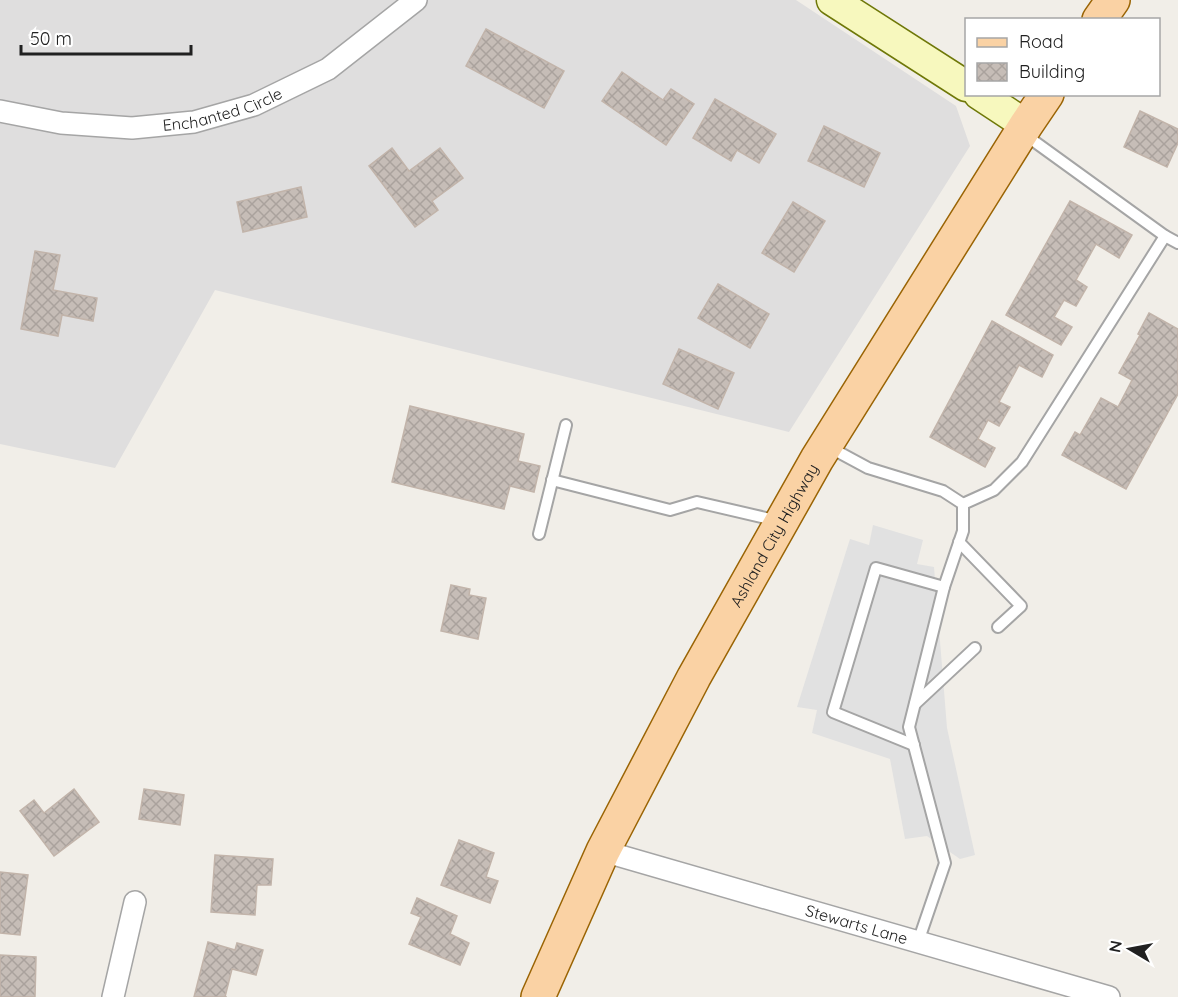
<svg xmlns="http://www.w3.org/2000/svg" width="1178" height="997" font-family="Quicksand,sans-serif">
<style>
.residential{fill:#dfdede}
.parking{fill:#e1e1e1}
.building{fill:url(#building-cross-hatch);stroke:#c2b4aa;stroke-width:1.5}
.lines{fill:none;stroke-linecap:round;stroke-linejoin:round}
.lane-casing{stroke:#a5a5a5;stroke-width:14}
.street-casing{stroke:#a5a5a5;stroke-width:24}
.secondary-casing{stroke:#6f7808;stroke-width:33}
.primary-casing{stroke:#9a6404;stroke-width:36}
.lane{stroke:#fff;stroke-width:10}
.street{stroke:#fff;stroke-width:21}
.secondary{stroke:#f7f8be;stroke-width:30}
.primary{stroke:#fad2a4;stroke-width:33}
.labels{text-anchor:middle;stroke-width:6;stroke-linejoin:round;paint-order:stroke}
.street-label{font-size:16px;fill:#212121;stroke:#fff}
</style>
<defs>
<pattern id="building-cross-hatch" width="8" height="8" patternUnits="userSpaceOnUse" patternTransform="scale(1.5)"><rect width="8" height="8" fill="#c6bdb7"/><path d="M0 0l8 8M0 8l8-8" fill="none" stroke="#aaa29d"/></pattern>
</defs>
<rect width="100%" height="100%" fill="#f1eee8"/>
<path class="residential" d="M0,0h796l160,106 14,40 -181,286 -574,-142 -100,178 -115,-24z"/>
<path class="parking" d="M873,525l50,15 -6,24 17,3 13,161 28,127 -15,4 -33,-23 -22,3 -15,-80 -78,-26 5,-23 -20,-3 53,-168 19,6z"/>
<g class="building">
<path d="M486,29l78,42 -20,37 -78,-42z"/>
<path d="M622,72l41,28 8,-11 23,15 -28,41 -64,-44z"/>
<path d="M715,99l61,35 -17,29 -22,-13 -6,11 -38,-23z"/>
<path d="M1140,111l38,18v14l-11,24 -43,-20z"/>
<path d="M824,126l56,27 -16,34 -56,-26z"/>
<path d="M392,148l17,23 31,-23 23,30 -31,23 6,9 -23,17 -46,-61z"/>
<path d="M301,187l6,30 -64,15 -6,-30z"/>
<path d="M1070,201l62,34 -13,23 -23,-14 -20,36 11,7 -11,19 -12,-6 -10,17 18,10 -11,18 -55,-30z"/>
<path d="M793,202l32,19 -31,51 -32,-19z"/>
<path d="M35,251l25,4 -7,35 44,8 -4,23 -31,-6 -4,21 -37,-7z"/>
<path d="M718,284l51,30 -19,34 -52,-30z"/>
<path d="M1149,313l29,16v65l-52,95 -64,-34 13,-23 5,3 21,-37 17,9 14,-27 -13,-7 21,-38 -2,-1z"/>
<path d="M992,321l61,34 -11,22 -23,-12 -20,37 11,5 -11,19 -11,-6 -10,19 17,9 -10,19 -55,-30z"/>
<path d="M679,349l55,24 -16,36 -55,-25z"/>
<path d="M410,406l114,28 -6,27 22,5 -6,26 -24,-6 -6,23 -112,-27z"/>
<path d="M451,585l19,4 -1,6 17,3 -8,41 -37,-8z"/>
<path d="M74,789l25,33 -45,34 -34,-45 14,-11 10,13z"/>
<path d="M144,789l40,6 -4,30 -41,-6z"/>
<path d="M459,840l35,13 -8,24 12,4 -8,22 -49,-18z"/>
<path d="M215,855l58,4 -2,26h-14l-2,30 -44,-3z"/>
<path d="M0,872l28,3 -8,60 -20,-2z"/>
<path d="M417,898l40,18 -7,18 19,9 -9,22 -51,-21 12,-27 -10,-4z"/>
<path d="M208,942l27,8 2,-7 26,7 -7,25 -24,-6 -7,28h2h-33z"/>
<path d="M0,955l36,2 -1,40h-35z"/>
</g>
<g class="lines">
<defs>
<g id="lane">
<path d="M1165,236l13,7"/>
<path d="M829,447l39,21 75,23 20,13v27l-19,56 -35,140 36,136 -27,79"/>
<path d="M552,480l118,30 27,-8 82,19"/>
<path d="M963,504l31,-14 28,-28 143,-226 -141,-102"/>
<path d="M539,534l27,-109"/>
<path d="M959,542l62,64 -23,21"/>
<path d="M915,704l60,-56"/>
<path d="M914,745l-81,-33 43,-144 68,19"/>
</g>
<g id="street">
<path id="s1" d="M0,111l61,12 71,5 62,-6 60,-17 74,-36 88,-69"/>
<path id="s2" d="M603,851l506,146"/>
<path d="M113,997l22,-95"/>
</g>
<g id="secondary">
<path d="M832,0l134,86"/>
<path d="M979,94l47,31"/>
</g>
<g id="primary">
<path d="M1099,20l14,-20"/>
<path id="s3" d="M538,997l65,-146 91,-174 123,-218 209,-334 21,-31"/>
</g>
</defs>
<use href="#lane" class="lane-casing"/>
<use href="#street" class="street-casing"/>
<use href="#secondary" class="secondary-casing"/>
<use href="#primary" class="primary-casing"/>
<use href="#lane" class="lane"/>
<use href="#street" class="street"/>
<use href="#secondary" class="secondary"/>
<use href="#primary" class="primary"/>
</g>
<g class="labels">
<g class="street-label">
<text dy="6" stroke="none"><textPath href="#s1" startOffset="226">Enchanted Circle</textPath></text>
<text dy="6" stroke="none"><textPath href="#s3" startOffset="519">Ashland City Highway</textPath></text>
<text dy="6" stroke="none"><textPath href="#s2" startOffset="264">Stewarts Lane</textPath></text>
</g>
</g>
<rect x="965" y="18" width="195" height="78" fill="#ffffff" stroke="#a6a6a6" stroke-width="1.5"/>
<rect x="977" y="38" width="30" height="9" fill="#fad2a4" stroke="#a6a6a6" stroke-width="1.5"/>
<text x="1019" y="48" font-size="18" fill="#212121">Road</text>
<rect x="977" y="63" width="30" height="18" fill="url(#building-cross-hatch)" stroke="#a6a6a6" stroke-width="1.5"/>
<text x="1019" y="78" font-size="18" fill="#212121">Building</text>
<g transform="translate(1130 949) rotate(280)" stroke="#ffffff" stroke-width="4.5" paint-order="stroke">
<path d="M0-4.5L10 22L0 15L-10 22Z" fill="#212121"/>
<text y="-9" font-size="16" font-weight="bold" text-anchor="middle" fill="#212121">N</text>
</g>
<path d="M21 45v9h170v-9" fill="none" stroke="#212121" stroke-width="3"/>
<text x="30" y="45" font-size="18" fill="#212121" stroke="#ffffff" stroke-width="4.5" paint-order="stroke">50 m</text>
</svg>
